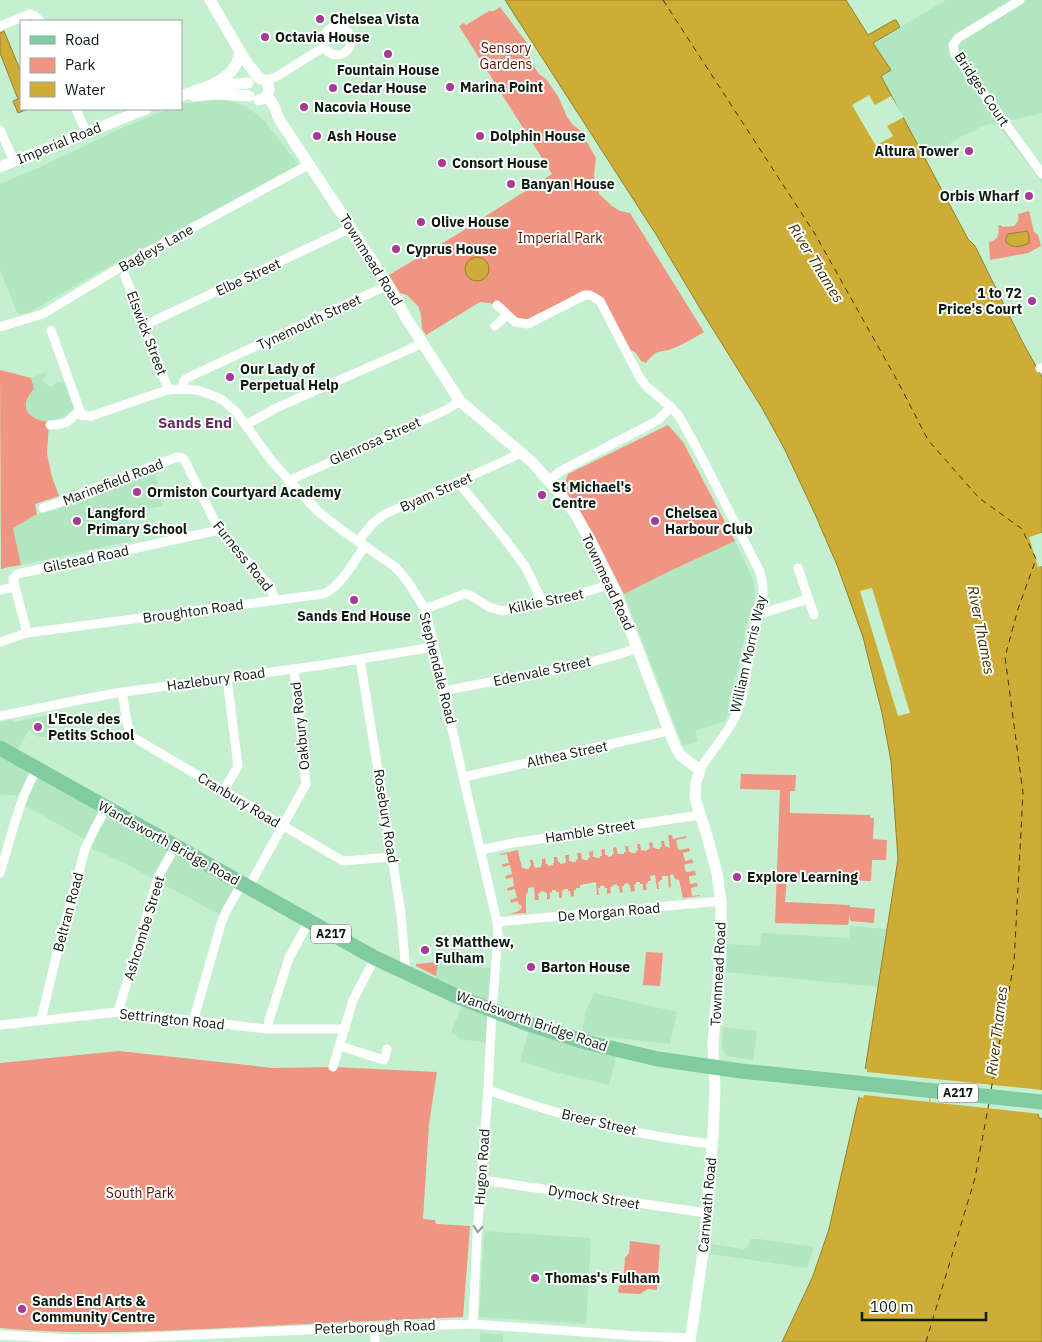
<svg xmlns="http://www.w3.org/2000/svg" width="1042" height="1342" font-family="'IBM Plex Sans',sans-serif">
<style>
.built{fill:#b2e6c0}
.green{fill:#ef9581}
.water{fill:#cead36;stroke:#93812a}
.pier{fill:#c4f0d0}
.lines{fill:none;stroke-linecap:round;stroke-linejoin:round}
.ferry{stroke:#403200;stroke-width:1;stroke-dasharray:6 5;stroke-linecap:butt}
.minor{stroke:#fff;stroke-width:9}
.tertiary{stroke:#fff;stroke-width:11}
.primary{stroke:#80cba0;stroke-width:15}
.oneway{stroke:#919893}
.poi-dot{fill:#a73a99;stroke:#fff;stroke-width:2}
.labels{text-anchor:middle;stroke-width:4;stroke-linejoin:round;paint-order:stroke}
.shield{fill:#fff;stroke:#545f57;stroke-width:1}
.shield-label{font-size:12px;font-weight:bold;fill:#0a1a0f}
.poi-label{font-size:14px;font-weight:bold;fill:#0a1a0f;stroke:#fff;text-anchor:start}
.park-label{font-size:14px;fill:#571407;stroke:#fff}
.street-label{font-size:14px;fill:#0a1a0f;stroke:#fff}
.water-label{font-size:15px;font-style:italic;fill:#403200;stroke:#fff}
.neighbourhood-label{font-size:15px;font-weight:bold;fill:#66305e;stroke:#fff}
</style>
<rect width="100%" height="100%" fill="#c4f0d0"/>
<g class="built">
<path d="M946,0h96v113l-34,8 34,47v15l-44,-58 -8,-1 -11,3 -3,3 -18,8 -31,23 -46,-85 10,-6 -18,-27z"/>
<path d="M223,98l24,9 16,12 36,46 -200,107 -62,36 -9,5 -10,1 -18,-44v-86l40,-17 86,-41 42,-17h13v-5z"/>
<path d="M46,372l1,3 -5,5 8,7 11,-6 4,2 9,24 -8,9 -17,6h-8l-8,-4 -6,-8 -1,-5 1,-7 7,-9 -3,-11z"/>
<path d="M155,473l8,33 -35,6 3,29 -110,24 -8,-37 24,-14 21,-5z"/>
<path d="M735,541l19,40 1,14 -1,9 -7,20 -5,29 -13,48 -1,11 -3,9 -30,10 3,10 -15,5 -59,-152 46,-23z"/>
<path d="M49,715l5,22h-15l-10,-7 -13,22 -16,-9v-21l12,-2 2,2z"/>
<path d="M0,755l29,17 -10,24 -19,-2z"/>
<path d="M41,775l200,114 -15,29 -102,-55 -34,-15 -4,-8 -62,-35 11,-27z"/>
<path d="M850,926l37,3 -8,58 -153,-15 1,-28 33,2 1,-13 88,5z"/>
<path d="M439,956l28,10 24,2 -4,75 -28,-4 -2,-3 -6,-2 1,-5 14,-32 -31,-15z"/>
<path d="M594,993l83,19 -7,32 -89,-10 5,-23z"/>
<path d="M723,1027l34,4 -4,29 -21,-3 -6,-2 -4,-6v-4z"/>
<path d="M529,1030l88,24 -8,31 -54,-13 -35,-11z"/>
<path d="M484,1231l107,7 -5,86 -107,-7z"/>
<path d="M750,1239h9l55,8 -7,21 -97,-14 1,-10 33,5 4,-2z"/>
<path d="M480,1333l23,1v8h-23z"/>
</g>
<g class="green">
<path d="M500,7l30,40v11l5,10 4,6 7,5 13,19 8,19 6,8 7,5 16,28 -2,16 1,8 4,12 13,12 8,5 10,2 74,119c-9,5 -18,11 -28,15 -16,8 -17,-1 -30,16l-5,-2 -5,-8 -7,-4 -26,-51c-7,-6 -12,-8 -21,-7l-52,29 -13,-1 -27,-16 -10,-1 -54,33 -4,-6 -1,-15 -3,-8 -11,-11 -7,-2 -11,-18 67,-40 96,-61 -93,-148 5,-3 2,2 23,-14h5z"/>
<path d="M1029,211l5,21 4,3 3,11 -13,7 -38,7 -1,-18c9,-2 11,-8 9,-16l2,-1 3,2 11,-1c4,-4 5,-6 4,-12z"/>
<path d="M0,370l31,8 3,11c-16,17 -7,31 15,33l-2,32 5,23 7,19 -24,8 2,10 -24,14 8,37 -12,2 -8,2z"/>
<path d="M668,425l15,17 52,99 -65,30 -46,23 -31,-61 -30,-45 5,-14z"/>
<path d="M741,774l55,1 -1,16h-5v22l80,2v3h4l-1,21 14,1 -1,20h-14l-1,21 -84,-3 -2,24 65,3v2l25,2 -1,14 -24,-2v-8l-2,12 -73,-2 5,-133 -40,-1z"/>
<path d="M668,835h4l1,4 13,-3v2l-10,2 2,9 2,1 9,-2 1,3 -7,2 2,8 7,-2 1,4 -7,1 -2,1 2,7 9,-1 1,4 -7,1 1,8 7,-1 1,3 -7,2 1,8 8,-1v1l-17,2 -4,-18 -4,-1 -2,-5 -3,1 1,12 -2,1 -1,-12h-6v4h-2v2h-2l1,7h-2l-2,-14 -5,1 1,5h-3v2l-2,1 1,6h-4v-6h-3v-2h-4v2l-2,1 1,6 -4,1 -1,-7h-1l-1,-2 -4,1v2h-2l1,6 -3,1 -1,-7h-2v-2l-4,1 -1,2h-2l1,6 -4,1v-6h-2l-1,-2h-4v2h-2l1,7h-2l-1,-13 -16,3v3h-4v2h-2v6l-3,1 -1,-6h-2v-2h-4l-1,2h-1v7h-3v-6h-3v-2h-4v2l-2,1v6h-3v-6l-5,-2 -4,3 1,6h-4l-1,-13 -6,1v5l-2,1v19l-16,1 9,-3v-1l3,-2 -1,-3 -3,-1v-3l-7,2 -1,-3 7,-2 -2,-9 -7,2 -1,-3 7,-2 -1,-9 -7,2 -1,-3 7,-2 -2,-9 -7,2 -1,-3 7,-1 -2,-9 -7,1v-1l18,-4 2,11 1,1 1,6h2l1,1h4v-2l2,-1 -1,-6h3l1,6 2,2 5,-1v-2h1v-6l3,-1 1,6h2v2l5,-1v-2h1v-6h3l1,5h2v2l5,-1 1,-2 -1,-6h4v6h2l1,1h4v-2l2,-1 -1,-6h4l1,6 2,1h4v-2h2l-1,-6 4,-1v6h2l1,1h4v-2h2l-1,-6 4,-1v6h2l1,2 4,-1v-2h2l-1,-6 3,-1 2,7h6v-2h2l-1,-6h3l1,6h2v1h5v-2h2l-1,-7h3l1,6 5,1 4,-3 -1,-5 3,-1 1,6h2l1,1h4v-2h2l-1,-6h3l1,5 5,2z"/>
<path d="M646,952l17,1 -3,33 -17,-1z"/>
<path d="M438,962l-2,14 -20,-10v-2z"/>
<path d="M119,1051l154,17 60,-1 104,5 -8,52 -6,95 12,1 1,4 34,2 -7,91c-72,3 -144,6 -216,10 -82,4 -165,9 -247,1v-265z"/>
<path d="M630,1241l30,4 -3,45 -9,-1 -8,5 -20,-1 -2,-1 1,-6 4,-2 2,-26 4,-5z"/>
</g>
<g class="water">
<path d="M505,0h341l22,35 26,-15h2l4,7 -27,16 18,27 -10,6 87,163 7,7 47,95 20,36v713l-2,3 -2,22 2,4 2,-1v224h-260l31,-66 16,-47 30,-132 4,-14 35,-224 -7,-98 -9,-48 -19,-76 -26,-72 -22,-51 -31,-66 -22,-40 -61,-98 -44,-74z"/>
<path d="M4,31l17,41v37h7l-10,4 -5,-12 5,-2 -18,-46v-20z"/>
<path d="M1027,231l2,3v9c-8,4 -15,6 -23,-1v-4l2,-4z"/>
<circle cx="477" cy="269" r="12"/>
</g>
<g class="pier">
<path d="M869,95l6,10 16,-9 13,21 -17,9 6,10 -17,10 -24,-41z"/>
<path d="M1042,533v33l-4,1 -9,-30z"/>
<path d="M872,588l38,125 -12,3 -38,-125z"/>
<path d="M863,1069h4v3l175,18 -1,24 -111,-12 2,-21 -3,21 -65,-7 -1,3 -4,-1 -1,-2 -1,-1z"/>
</g>
<g class="lines">
<g class="ferry">
<path d="M663,0l152,234 83,148 30,58 51,58 43,31 14,30 -18,50 -13,48 18,136 -9,170 -23,127"/>
<path d="M926,1342l49,-164 14,-75"/>
</g>
<g class="minor">
<path d="M1020,0l-62,38 -5,7 2,9 87,120"/>
<path d="M0,26l30,-12 5,2 5,5"/>
<circle cx="337" cy="41" r="14"/>
<path d="M265,80l11,-3 48,-30"/>
<path d="M76,109l10,23"/>
<path d="M0,130l14,31"/>
<path d="M125,276l42,110v4"/>
<path d="M497,305l18,17 13,2 57,-29h5l10,6 40,77 7,9 24,20 8,9 21,38 60,118c3,10 4,21 2,31 -1,11 -7,22 -10,33 -5,24 -6,58 -16,79 -9,21 -26,36 -36,55"/>
<path d="M145,325l206,-97"/>
<path d="M495,326l12,-11"/>
<path d="M0,327l43,-13 81,-49 186,-101"/>
<path d="M51,330l29,81 3,5"/>
<path d="M1040,368h2"/>
<path d="M182,389l2,-9 5,-3 199,-92"/>
<path d="M50,425c6,0 12,0 17,-3 4,-2 6,-8 11,-8 4,0 8,3 13,2l76,-26 15,-1 15,1 20,7 7,4 13,12 34,47 31,35 18,18 23,18 51,35 5,5 11,14 15,24 20,82 7,38 45,193 1,14 -6,75 -4,79 -11,145 -4,89"/>
<path d="M246,425l30,-17 134,-59 13,-7"/>
<path d="M288,481l158,-71 14,-9"/>
<path d="M549,481l10,-9 13,-7 81,-42 5,-3 13,-13"/>
<path d="M458,482l46,56 21,28 18,37"/>
<path d="M43,508l15,-5 53,-21 66,-25 6,1 2,3 34,69 51,56 5,14"/>
<path d="M358,541l15,-18 12,-9 108,-48 24,-11 3,-4"/>
<path d="M798,568l16,47"/>
<path d="M0,590l15,-3"/>
<path d="M425,609l39,-15 6,1 19,12 14,4 66,-14 43,-13"/>
<path d="M760,614l48,-15"/>
<path d="M27,633l-14,-54 4,-5 202,-44"/>
<path d="M0,642l27,-9 296,-39c18,-7 31,-33 42,-48"/>
<path d="M360,659l32,198 9,57 5,59"/>
<path d="M445,691c64,-14 131,-21 193,-43"/>
<path d="M122,692l7,41 4,4 210,124 49,-4"/>
<path d="M0,716l74,-15 42,-8 207,-28 111,-18"/>
<path d="M464,777l200,-45 5,-2"/>
<path d="M224,790l14,-24 -11,-88"/>
<path d="M481,850l32,-7 187,-28"/>
<path d="M0,873c11,-34 18,-72 37,-104"/>
<path d="M248,888l58,-104 -12,-115"/>
<path d="M497,922l224,-21"/>
<path d="M118,1012l40,-135 17,-30"/>
<path d="M41,1020l16,-67 28,-104 9,-19 12,-22"/>
<path d="M193,1022l28,-98 5,-13 16,-27"/>
<path d="M0,1025l118,-13 149,17h78"/>
<path d="M267,1029l2,-9 20,-62 20,-37"/>
<path d="M340,1046l44,14 3,-11"/>
<path d="M333,1067l20,-67 22,-42"/>
<path d="M488,1090c72,26 148,46 225,54"/>
<path d="M482,1180l224,33"/>
<path d="M374,1327l1,15"/>
<path d="M0,1335l73,4 55,-1 246,-11 99,-3 164,12 54,2"/>
</g>
<g class="tertiary">
<path d="M210,0l35,60 14,18 6,2 3,4 1,6 -2,5 -2,3 -6,2"/>
<path d="M213,84c16,-9 23,-13 27,-32"/>
<path d="M267,95l7,11 5,13 72,109 37,57 17,31 55,85 72,61 30,34 14,19 16,29 24,49 59,153 5,9 20,15 -4,12 -1,16 12,38 10,37 4,28v22l-1,34 -7,87 2,46 -2,45 -9,111 -14,96"/>
<path d="M181,96l28,-10 39,-3"/>
<path d="M194,96l22,-2 33,2"/>
<path d="M0,167l146,-58"/>
</g>
<path class="primary" d="M0,748l375,210 81,38 67,26 62,20 73,17 83,12 301,31"/>
</g>
<defs><path id="oneway-chevron" d="M-2-3.5L2.5 0L-2 3.5" fill="none" stroke-width="1.6" stroke-linecap="round" stroke-linejoin="round" transform="scale(1.25)"/></defs>
<use class="oneway" href="#oneway-chevron" transform="translate(478 1229) rotate(95)"/>
<g class="poi-dot">
<circle cx="320" cy="19" r="5"/>
<circle cx="265" cy="37" r="5"/>
<circle cx="388" cy="54" r="5"/>
<circle cx="450" cy="87" r="5"/>
<circle cx="333" cy="88" r="5"/>
<circle cx="304" cy="107" r="5"/>
<circle cx="317" cy="136" r="5"/>
<circle cx="480" cy="136" r="5"/>
<circle cx="969" cy="151" r="5"/>
<circle cx="442" cy="163" r="5"/>
<circle cx="511" cy="184" r="5"/>
<circle cx="1029" cy="196" r="5"/>
<circle cx="421" cy="222" r="5"/>
<circle cx="396" cy="249" r="5"/>
<circle cx="1032" cy="301" r="5"/>
<circle cx="230" cy="377" r="5"/>
<circle cx="137" cy="492" r="5"/>
<circle cx="542" cy="495" r="5"/>
<circle cx="77" cy="521" r="5"/>
<circle cx="655" cy="521" r="5"/>
<circle cx="354" cy="600" r="5"/>
<circle cx="38" cy="727" r="5"/>
<circle cx="737" cy="877" r="5"/>
<circle cx="425" cy="950" r="5"/>
<circle cx="531" cy="967" r="5"/>
<circle cx="535" cy="1278" r="5"/>
<circle cx="22" cy="1309" r="5"/>
</g>
<g class="labels">
<g class="shield">
<rect x="311" y="924.5" width="40" height="19" rx="4"/>
<rect x="938" y="1083.5" width="40" height="19" rx="4"/>
</g>
<g class="shield-label">
<text x="331" y="938">A217</text>
<text x="958" y="1097">A217</text>
</g>
<g class="poi-label">
<text x="330" y="24">Chelsea Vista</text>
<text x="275" y="42">Octavia House</text>
<text x="388" y="75" text-anchor="middle">Fountain House</text>
<text x="460" y="92">Marina Point</text>
<text x="343" y="93">Cedar House</text>
<text x="314" y="112">Nacovia House</text>
<text x="327" y="141">Ash House</text>
<text x="490" y="141">Dolphin House</text>
<text x="959" y="156" text-anchor="end">Altura Tower</text>
<text x="452" y="168">Consort House</text>
<text x="521" y="189">Banyan House</text>
<text x="1019" y="201" text-anchor="end">Orbis Wharf</text>
<text x="431" y="227">Olive House</text>
<text x="406" y="254">Cyprus House</text>
<text x="1022" y="298" text-anchor="end">1 to 72<tspan x="1022" dy="16">Price's Court</tspan></text>
<text x="240" y="374">Our Lady of<tspan x="240" dy="16">Perpetual Help</tspan></text>
<text x="552" y="492">St Michael's<tspan x="552" dy="16">Centre</tspan></text>
<text x="147" y="497">Ormiston Courtyard Academy</text>
<text x="87" y="518">Langford<tspan x="87" dy="16">Primary School</tspan></text>
<text x="665" y="518">Chelsea<tspan x="665" dy="16">Harbour Club</tspan></text>
<text x="354" y="621" text-anchor="middle">Sands End House</text>
<text x="48" y="724">L'Ecole des<tspan x="48" dy="16">Petits School</tspan></text>
<text x="747" y="882">Explore Learning</text>
<text x="435" y="947">St Matthew,<tspan x="435" dy="16">Fulham</tspan></text>
<text x="541" y="972">Barton House</text>
<text x="545" y="1283">Thomas's Fulham</text>
<text x="32" y="1306">Sands End Arts &amp;<tspan x="32" dy="16">Community Centre</tspan></text>
</g>
<g class="park-label">
<text x="506" y="53">Sensory<tspan x="506" dy="16">Gardens</tspan></text>
<text x="560" y="243">Imperial Park</text>
<text x="140" y="1198">South Park</text>
</g>
<g class="street-label">
<text transform="translate(982 89) rotate(56)" y="5">Bridges Court</text>
<text transform="translate(59 143) rotate(-22)" y="5">Imperial Road</text>
<text transform="translate(156 248) rotate(-29)" y="5">Bagleys Lane</text>
<text transform="translate(371 260) rotate(58)" y="5">Townmead Road</text>
<text transform="translate(248 277) rotate(-25)" y="5">Elbe Street</text>
<text transform="translate(309 322) rotate(-25)" y="5">Tynemouth Street</text>
<text transform="translate(147 333) rotate(69)" y="5">Elswick Street</text>
<text transform="translate(375 441) rotate(-24)" y="5">Glenrosa Street</text>
<text transform="translate(113 482) rotate(-21)" y="5">Marinefield Road</text>
<text transform="translate(436 492) rotate(-24)" y="5">Byam Street</text>
<text transform="translate(243 556) rotate(51)" y="5">Furness Road</text>
<text transform="translate(86 559) rotate(-12)" y="5">Gilstead Road</text>
<text transform="translate(608 582) rotate(65)" y="5">Townmead Road</text>
<text transform="translate(546 601) rotate(-12)" y="5">Kilkie Street</text>
<text transform="translate(193 611) rotate(-8)" y="5">Broughton Road</text>
<text transform="translate(748 654) rotate(-77)" y="5">William Morris Way</text>
<text transform="translate(438 668) rotate(76)" y="5">Stephendale Road</text>
<text transform="translate(542 671) rotate(-12)" y="5">Edenvale Street</text>
<text transform="translate(216 679) rotate(-8)" y="5">Hazlebury Road</text>
<text transform="translate(300 726) rotate(-96)" y="5">Oakbury Road</text>
<text transform="translate(567 754) rotate(-12)" y="5">Althea Street</text>
<text transform="translate(239 800) rotate(31)" y="5">Cranbury Road</text>
<text transform="translate(386 816) rotate(81)" y="5">Rosebury Road</text>
<text transform="translate(590 831) rotate(-9)" y="5">Hamble Street</text>
<text transform="translate(169 843) rotate(29)" y="5">Wandsworth Bridge Road</text>
<text transform="translate(68 912) rotate(-75)" y="5">Beltran Road</text>
<text transform="translate(609 912) rotate(-5)" y="5">De Morgan Road</text>
<text transform="translate(144 928) rotate(-73)" y="5">Ashcombe Street</text>
<text transform="translate(718 974) rotate(-87)" y="5">Townmead Road</text>
<text transform="translate(172 1019) rotate(6)" y="5">Settrington Road</text>
<text transform="translate(532 1021) rotate(19)" y="5">Wandsworth Bridge Road</text>
<text transform="translate(599 1122) rotate(13)" y="5">Breer Street</text>
<text transform="translate(482 1167) rotate(-86)" y="5">Hugon Road</text>
<text transform="translate(594 1197) rotate(9)" y="5">Dymock Street</text>
<text transform="translate(707 1205) rotate(-85)" y="5">Carnwath Road</text>
<text transform="translate(375 1327) rotate(-2)" y="5">Peterborough Road</text>
</g>
<g class="water-label">
<text transform="translate(816 263) rotate(58)" y="5">River Thames</text>
<text transform="translate(981 630) rotate(79)" y="5">River Thames</text>
<text transform="translate(997 1031) rotate(-83)" y="5">River Thames</text>
</g>
<g class="neighbourhood-label">
<text x="195" y="428">Sands End</text>
</g>
</g>
<rect x="20" y="20" width="162" height="90" fill="#ffffff" stroke="#9da39f"/>
<rect x="30" y="36" width="25" height="8" fill="#80cba0" stroke="#9da39f"/>
<text x="65" y="45" font-size="15" fill="#0a1a0f">Road</text>
<rect x="30" y="58" width="25" height="15" fill="#ef9581" stroke="#9da39f"/>
<text x="65" y="70" font-size="15" fill="#0a1a0f">Park</text>
<rect x="30" y="82" width="25" height="15" fill="#cead36" stroke="#9da39f"/>
<text x="65" y="95" font-size="15" fill="#0a1a0f">Water</text>
<path d="M862 1312v8h124v-8" fill="none" stroke="#0a1a0f" stroke-width="2.5"/>
<text x="870" y="1312" font-size="15" fill="#0a1a0f" stroke="#ffffff" stroke-width="4" paint-order="stroke">100 m</text>
</svg>
